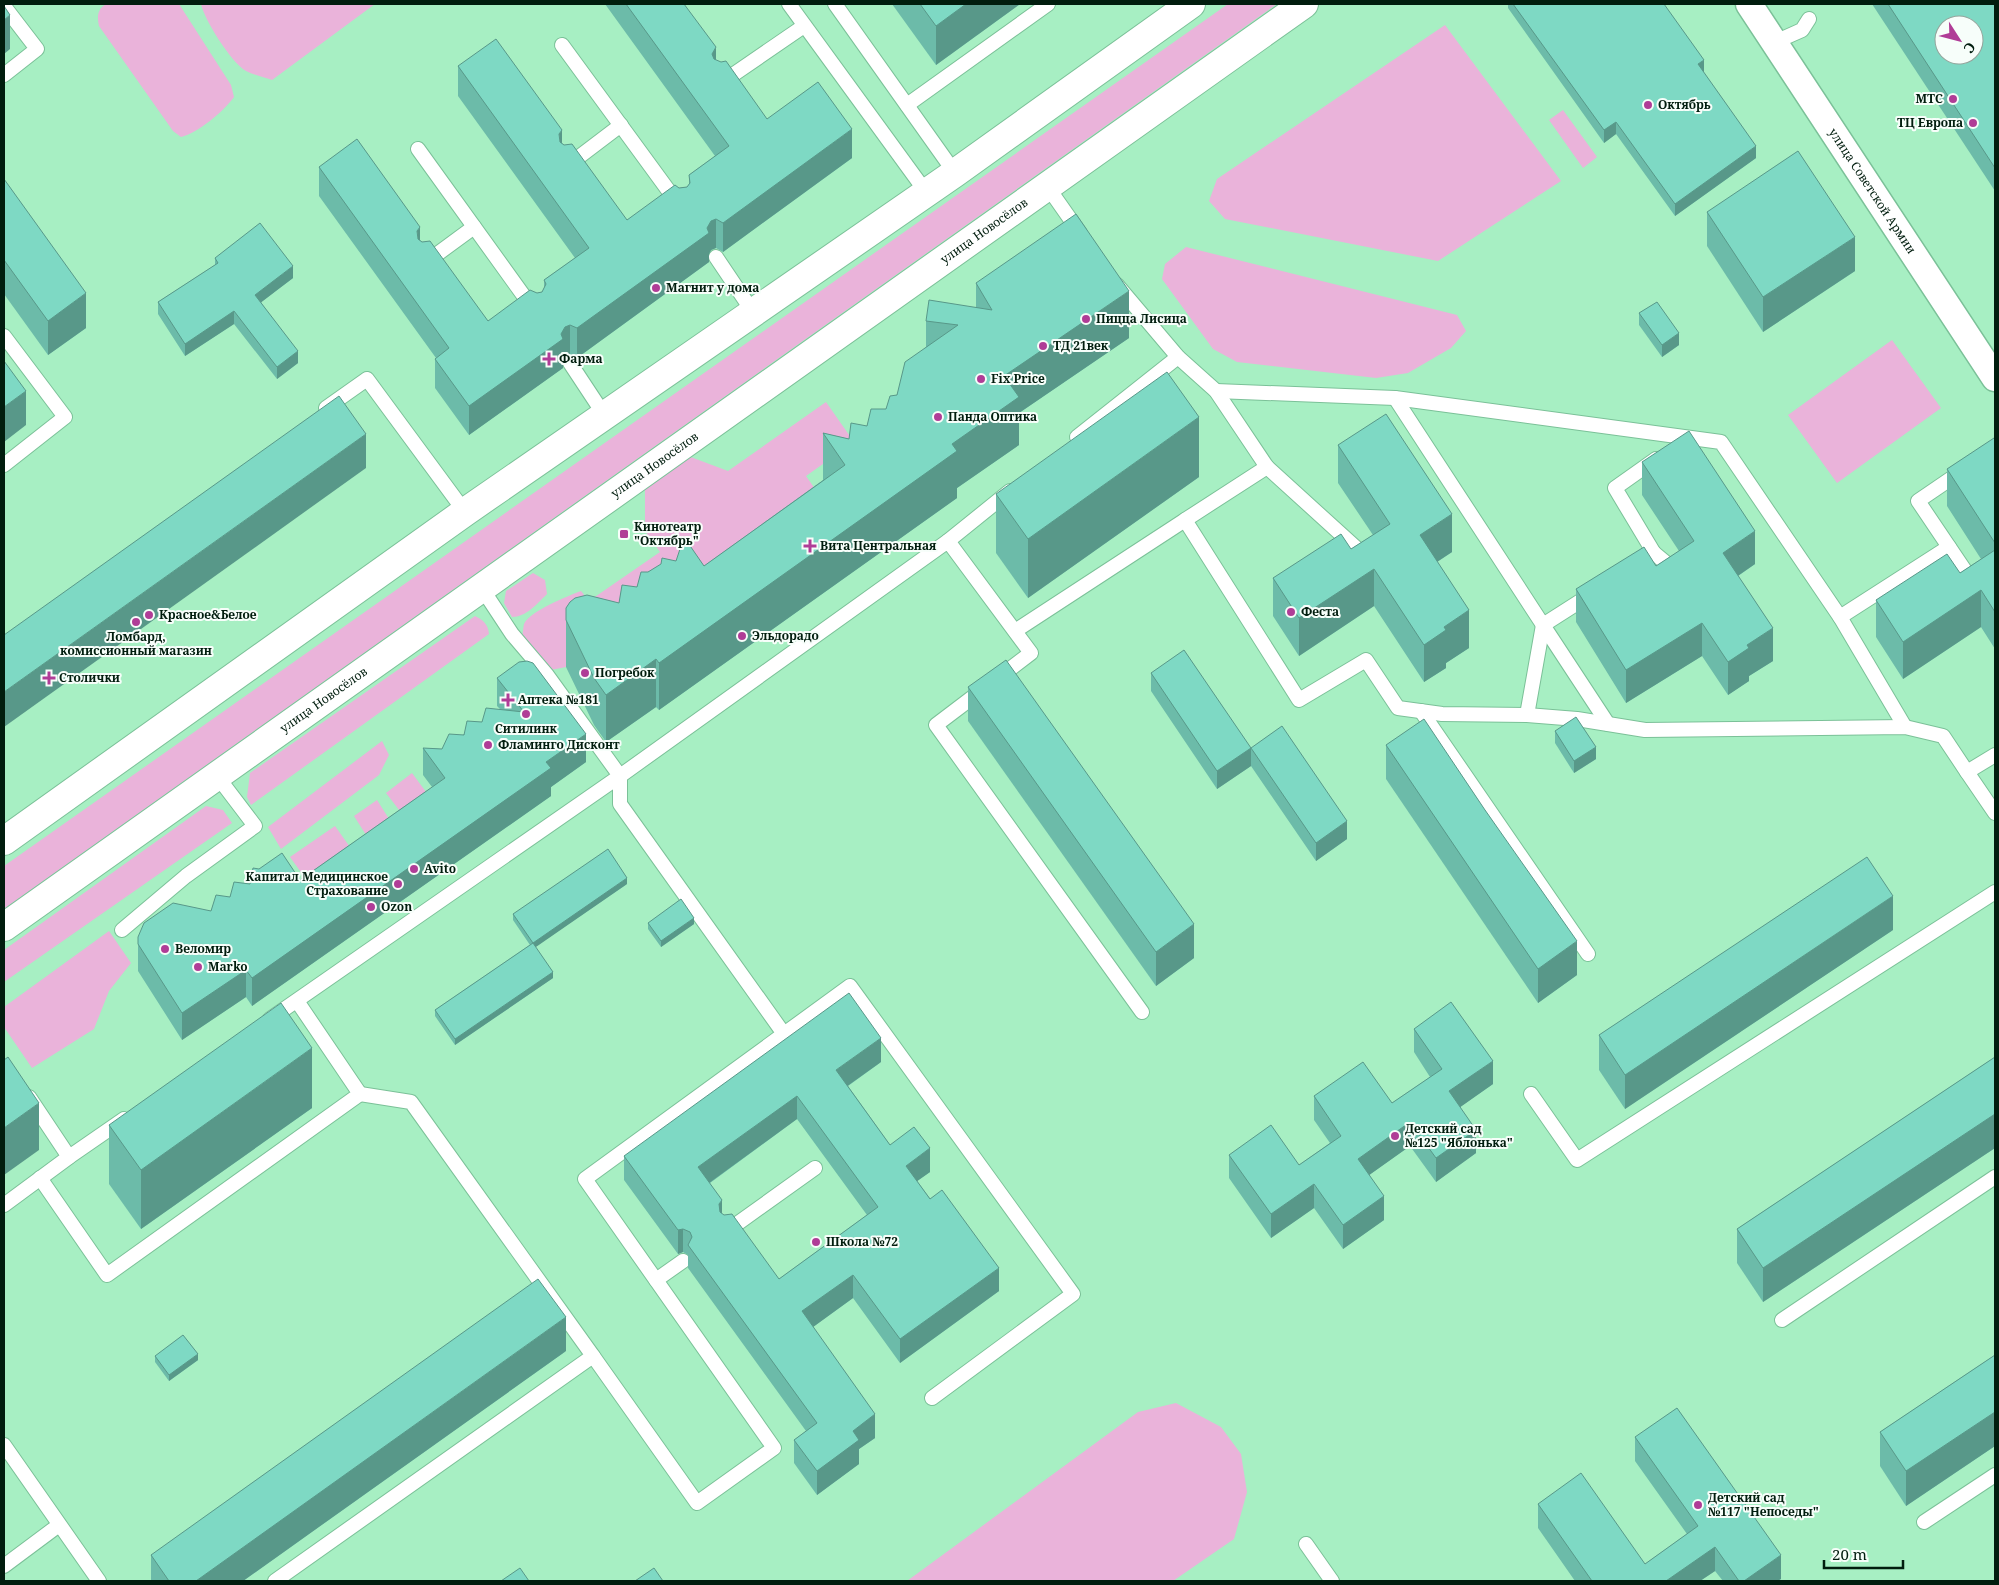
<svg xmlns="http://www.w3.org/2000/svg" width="1999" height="1585" font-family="'Noto Serif',serif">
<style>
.green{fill:#eab3da}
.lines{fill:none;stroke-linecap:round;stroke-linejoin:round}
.service-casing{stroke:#7bc198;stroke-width:16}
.minor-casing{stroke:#7bc198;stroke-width:29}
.secondary-casing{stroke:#7bc198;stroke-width:30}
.service{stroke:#fff;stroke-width:14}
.minor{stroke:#fff;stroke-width:26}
.secondary{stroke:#fff;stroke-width:28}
.wall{fill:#6cbba9;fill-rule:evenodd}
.shaded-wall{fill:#589889}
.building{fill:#7ed9c4;stroke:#589889;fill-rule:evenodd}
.poi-dot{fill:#b03d97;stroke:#f7fefa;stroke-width:2}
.labels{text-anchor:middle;stroke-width:4;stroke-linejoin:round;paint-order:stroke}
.poi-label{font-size:12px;font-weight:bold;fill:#011d0e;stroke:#f7fefa;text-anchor:start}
.street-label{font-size:12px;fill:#011d0e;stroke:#f7fefa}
</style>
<rect width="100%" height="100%" fill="#a7efc3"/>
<g class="green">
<path d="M106,4h73l52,81 3,12c-10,14 -36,36 -53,40l-8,-6 -74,-105c-2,-10 -2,-16 7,-22z"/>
<path d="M201,4h174l-103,76c-8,-3 -18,-5 -26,-9 -15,-9 -41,-50 -45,-67z"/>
<path d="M1228,4h49l-1273,905v-43z"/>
<path d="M1445,25l116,156 -123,80 -213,-42 -16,-18 8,-22z"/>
<path d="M1563,110l34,47 -14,11 -34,-48z"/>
<path d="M1186,247l271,68 9,16 -15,17 -43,25 -32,5 -139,-16 -24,-13 -51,-70 3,-15z"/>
<path d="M1892,340l49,68 -104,75 -49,-68z"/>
<path d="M826,402l28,40 -48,34 26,37 -266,142v12l-15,3 -29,-34c1,-3 1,-8 2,-12 6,-13 44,-28 57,-33l8,10 71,-49 -15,-21v-44l43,-31 40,15z"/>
<path d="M533,573l12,7 2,14c-10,10 -21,23 -35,23l-8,-14 2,-12z"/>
<path d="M475,616c8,4 13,8 14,18l-238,171 -4,-8 3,-24z"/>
<path d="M382,741l7,14 -10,20 -98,74 -13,-22z"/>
<path d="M412,773l17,23 -26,19 -17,-22z"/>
<path d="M377,800l14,22 -23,16 -14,-22z"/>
<path d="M206,806l17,4 9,13 -228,159v-32z"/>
<path d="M335,826l17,24 -44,32 -18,-25z"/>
<path d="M109,931l22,32 -22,28 -15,38 -62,39 -28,-41v-20z"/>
<path d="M1176,1403l45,24 20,27 6,38 -13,47 -61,42h-266l231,-169z"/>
</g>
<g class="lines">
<defs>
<g id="service">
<path d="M789,4l137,188"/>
<path d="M835,4l120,169"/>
<path d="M4,6l33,43 -33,26"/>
<path d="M1775,42l27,-12 7,-11"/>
<path d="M562,45l117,160"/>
<path d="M721,83l83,-57"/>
<path d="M907,105l141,-101"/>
<path d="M418,149l116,161"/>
<path d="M567,166l54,-41"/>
<path d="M1047,186l33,47"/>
<path d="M716,257l37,55"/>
<path d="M425,263l49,-36"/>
<path d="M1117,285l61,72 38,34 51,76 -82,53 114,180 67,-40 32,48 44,6 85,1 50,4 68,11 260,-3 38,9 24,36"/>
<path d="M4,336l61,81 -61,48"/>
<path d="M570,363l35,53"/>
<path d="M1216,391l179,7 326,44 119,175 109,-70"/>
<path d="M1395,398l148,227 47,-30"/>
<path d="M326,408l41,-29 98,133"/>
<path d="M1077,437l101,-80"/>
<path d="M1267,467l98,89"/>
<path d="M1962,471l-44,30 56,83"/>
<path d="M948,541l62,-50"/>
<path d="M1654,553l-39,-65 41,-29"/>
<path d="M1633,567l21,-14 24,20"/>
<path d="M1840,617l65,110"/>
<path d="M1543,625l65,99"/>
<path d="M1015,631l170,-111"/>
<path d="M1421,711l167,243"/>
<path d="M1527,715l16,-90"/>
<path d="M1995,755l-28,17 28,41"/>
<path d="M122,930l64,-54 69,-50 -38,-50"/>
<path d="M270,1019l350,-243 -73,-101 -35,-41 -31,-47"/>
<path d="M784,1034l66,-48 223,308 -141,104"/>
<path d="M1531,1094l46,66 418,-268"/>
<path d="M69,1157l55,-38"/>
<path d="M40,1178l67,97 253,-181 -63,-93"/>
<path d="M4,1205l65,-48 -40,-60"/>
<path d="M727,1231l88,-63"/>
<path d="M656,1280l27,-19"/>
<path d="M1782,1320l213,-143"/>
<path d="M593,1356l104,147 77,-55 -189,-269 199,-145 -164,-230v-28l328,-235 83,112 -95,72 206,287"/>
<path d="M4,1445l95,136"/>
<path d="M1924,1522l71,-47"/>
<path d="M1306,1544l26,37"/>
<path d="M4,1566l55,-41"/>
<path d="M275,1581l318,-225 -182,-254 -51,-8"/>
</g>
<g id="minor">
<path id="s1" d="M1749,4l246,374"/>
</g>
<g id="secondary">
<path d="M4,841l461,-329 490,-339 236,-169"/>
<path id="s2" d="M4,927l1300,-923"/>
</g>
</defs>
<use href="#service" class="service-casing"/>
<use href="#minor" class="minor-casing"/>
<use href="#secondary" class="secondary-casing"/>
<use href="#service" class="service"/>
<use href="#minor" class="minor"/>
<use href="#secondary" class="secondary"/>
</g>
<g class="wall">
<path d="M605,4h79l32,56 51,59 85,39 -129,94 -7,-4 -5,2 -2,4v8l-132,96 -7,-4 -5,2 -2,4v8l-94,67 -34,-47v-29l1,-1 -117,-162v-29l101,73 68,81 49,-28 5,-1 2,-4v-8l31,-22 -117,-162v-30l104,77 65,77 52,-32 8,-1 2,-3v-9l26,-19z"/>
<path d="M892,4h128l-84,61z"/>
<path d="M1508,4h5l191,68 -1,1 53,85 -81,58 -59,-82 -12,9 -96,-135z"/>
<path d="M1872,4h123v187z"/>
<path d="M4,179l82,149 -38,27 -44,-61z"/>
<path d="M1707,212l148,59 -92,61 -56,-86z"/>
<path d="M215,258l78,20 -32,24 37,61 -21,16 -43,-55 -49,32 -27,-42v-12l57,-37z"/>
<path d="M976,283l153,55 -110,75v32l-62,43v10l-298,212 -3,-3 -50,35 -12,-17 -28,-58v-47l53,-17 18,-16 11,-15 28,-11 28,5 119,-86v-47l26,6 18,-13 19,-17 11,-14 29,-48v-26l50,-14z"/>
<path d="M1639,313l40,32 -17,12 -23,-32z"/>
<path d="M1995,440v209l-14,-22 -78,52 -27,-42v-37l84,-27 21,-14 -34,-53v-37z"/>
<path d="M1338,445l114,107 -15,10 32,86 -23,15v5l-22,14 -50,-76 -75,50 -26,-40v-38l78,-29 22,-14 -35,-52z"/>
<path d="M1642,462l113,102 -17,12 35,85 -24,15v5l-21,14 -26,-39 -76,47 -50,-81v-33l80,-23 23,-15 -37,-56z"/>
<path d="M1199,477l-171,121 -32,-45v-59z"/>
<path d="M1151,673l100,75 96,91 -31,22 -65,-95 -34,23 -66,-98z"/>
<path d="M497,678l89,84 -35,25v9l-299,210 -6,-9 -64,43 -44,-69v-34l73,-26 19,-14 70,-17 132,-93 -9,-12v-27l19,1 40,-27 18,-13 -3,-3z"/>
<path d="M968,687l226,271 -38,28 -188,-265z"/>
<path d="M1555,731l41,28 -22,14 -19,-30z"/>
<path d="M1386,745l99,65 92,165 -39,28 -152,-224z"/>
<path d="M627,884l-92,63 18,31 -98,67 -20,-29v-6l95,-65 -17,-25v-6z"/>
<path d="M648,923l46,1 -33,23 -13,-18z"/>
<path d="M1893,930l-268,179 -26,-39v-35z"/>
<path d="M1414,1029l79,55 -33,23 16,46 -40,29 -26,-36 -41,29 15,45 -41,29 -29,-41 -43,30 -42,-60v-23l70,10 31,-22 -16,-23v-24l78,7 38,-26 -16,-25z"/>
<path d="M1995,1057v91l-232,154 -26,-39v-34z"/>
<path d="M881,1062l-33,24 42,59 40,27 -13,9 82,110 -99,72 -47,-65 -40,29 62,111 -16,11v15l-42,31 -23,-32v-23l12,-9 -118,-163v-13l-5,-3 -5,2 -54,-74v-24zM797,1119l70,96 -88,64 -57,-65 -12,-31z"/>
<path d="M312,1108l-171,121 -32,-45v-59z"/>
<path d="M566,1351l-323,230h-92v-26z"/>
<path d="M1995,1355v91l-89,60 -26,-40v-34z"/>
<path d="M155,1356l43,4 -29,21 -14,-19z"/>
<path d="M1635,1437l146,142 -4,2h-54l-8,-10 -15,10h-125l-37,-53v-24l107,60 42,-30 -52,-73z"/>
</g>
<g class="shaded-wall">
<path d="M966,4h54l-84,61v-39z"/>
<path d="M10,15v34l-6,5v-34z"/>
<path d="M716,47v29l-4,-22z"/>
<path d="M1704,60v12l-6,5v-13z"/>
<path d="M1616,122v12l-12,9v-13z"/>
<path d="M852,129v29l-129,94v-29z"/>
<path d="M562,130v29l-3,-25z"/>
<path d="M1756,146v12l-81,58v-12z"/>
<path d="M716,219v29l-5,2 -2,4v8l-132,96v-30l130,-100 4,-7z"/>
<path d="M420,227v29l-3,-25z"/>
<path d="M1855,237v34l-92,61v-35z"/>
<path d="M293,266v12l-38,29v-12z"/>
<path d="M1129,291v47l-110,75v32l-62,43v10l-298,212v-47l293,-219 52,-68z"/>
<path d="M86,293v35l-38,27v-34z"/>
<path d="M234,311v13l-49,32v-12z"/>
<path d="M570,325v29l-5,2 -2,4v8l-94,67v-29l92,-72 4,-7z"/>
<path d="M1679,333v12l-17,12v-12z"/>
<path d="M298,351v12l-21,16v-12z"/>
<path d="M26,391v34l-22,17v-35z"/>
<path d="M1199,417v60l-171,121v-59z"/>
<path d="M366,434v34l-362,259v-35z"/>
<path d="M1452,514v38l-32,21v-38z"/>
<path d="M1755,531v33l-32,22v-33z"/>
<path d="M1374,569v37l-75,50v-38z"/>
<path d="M1981,590v37l-78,52v-37z"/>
<path d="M1469,610v38l-23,15v5l-22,14v-37l20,-18z"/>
<path d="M1702,623v33l-76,47v-33z"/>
<path d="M1773,628v33l-24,15v5l-21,14v-33l19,-17z"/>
<path d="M656,659v48l-50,35v-47z"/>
<path d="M586,734v28l-35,25v9l-299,210v-28l294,-216z"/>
<path d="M1596,747v12l-22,14v-12z"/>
<path d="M1251,748v18l-34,23v-18z"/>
<path d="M1347,821v18l-31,22v-18z"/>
<path d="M627,878v6l-94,65v-6z"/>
<path d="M1893,896v34l-268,179v-34z"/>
<path d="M694,918v6l-33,23v-6z"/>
<path d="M1194,924v34l-38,28v-34z"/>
<path d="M1577,941v34l-39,28v-34z"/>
<path d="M246,970v27l-64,43v-27z"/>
<path d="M553,972v6l-98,67v-6z"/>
<path d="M881,1038v24l-45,32v-24z"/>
<path d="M312,1048v60l-171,121v-59z"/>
<path d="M1493,1061v23l-44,31v-24z"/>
<path d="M797,1096v23l-99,72v-24z"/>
<path d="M39,1103v47l-35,25v-47z"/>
<path d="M1995,1114v34l-232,154v-34z"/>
<path d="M1410,1122v24l-52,37v-24z"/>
<path d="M1476,1130v23l-40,29v-24z"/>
<path d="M930,1148v24l-24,17v-23z"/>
<path d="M1314,1184v24l-43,30v-24z"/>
<path d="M1384,1196v24l-41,29v-24z"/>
<path d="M722,1200v24l-3,4v-24z"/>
<path d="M683,1229v23l-5,2v-24z"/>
<path d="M999,1268v23l-99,72v-24z"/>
<path d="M853,1275v23l-51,37v-24z"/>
<path d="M566,1317v34l-323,230h-47z"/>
<path d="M198,1354v6l-29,21v-6z"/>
<path d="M1995,1412v34l-89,60v-35z"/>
<path d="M875,1414v24l-16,11v15l-42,31v-24l36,-40z"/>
<path d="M1715,1547v24l-15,10h-34z"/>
<path d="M1781,1555v24l-4,2h-33z"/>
</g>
<g class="building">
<path d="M626,4h58l32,43 -4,7 2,5 7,3 5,-1 41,58 51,-37 34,47 -129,94 -7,-4 -5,2 -4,7 2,5 -132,95 -7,-3 -5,2 -4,7 2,5 -94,67 -34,-47 14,-11 -130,-181 38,-28 63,88 -3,4 1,8 4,3 8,-1 58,80 42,-31 7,3 5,-1 4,-8 -2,-4 45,-32 -131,-182 38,-27 66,91 -3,4 1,8 4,3 8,-1 55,76 48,-35 4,3 8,-1 3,-4 -1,-8 40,-29z"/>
<path d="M920,4h46l-30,22z"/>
<path d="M1513,4h151l40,56 -6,4 58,82 -81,58 -59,-82 -12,8z"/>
<path d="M1888,4h107v164zM1944,25h30v30h-30z"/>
<path d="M4,6l6,9 -6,5z"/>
<path d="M1798,151l57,86 -92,60 -56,-85z"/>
<path d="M4,179l82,114 -38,28 -44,-61z"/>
<path d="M1076,214l53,77 -125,85 15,21 -67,47 5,7 -298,212 -3,-4 -50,36 -12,-17 -28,-58v-12l4,-6 5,-4 12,-3 32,8 3,-18 15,2 4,-15h7l13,-8 1,-6 14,3 8,-24 20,29 141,-101 -22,-32 26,6 2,-16 16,3 4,-17h15l4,-13 7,-1 8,-33 53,-37 -32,-4 3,-21 63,10 -16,-27z"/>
<path d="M260,223l33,43 -38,29 43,56 -21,16 -43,-56 -49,33 -27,-42 60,-39 -3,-5z"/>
<path d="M1657,302l22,31 -17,12 -23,-32z"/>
<path d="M4,361l22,30 -22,16z"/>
<path d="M1167,372l32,45 -171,122 -32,-45z"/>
<path d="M339,396l27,38 -362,258v-57z"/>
<path d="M1386,414l66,100 -32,21 49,75 -25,17 2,3 -22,15 -50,-76 -75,49 -26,-40 68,-44 10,15 39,-25 -52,-79z"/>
<path d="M1689,431l66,100 -32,22 50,75 -26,17 2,3 -21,14 -26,-39 -76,47 -50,-81 68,-42 12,19 38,-25 -52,-79z"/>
<path d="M1994,438l1,2v103l-48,-74z"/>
<path d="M1995,550v62l-14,-22 -78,52 -27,-42 71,-46 13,19z"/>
<path d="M1184,650l67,98 -34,23 -66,-98z"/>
<path d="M1006,660l188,264 -38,28 -188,-265z"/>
<path d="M527,661l6,2 53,71 -40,28 5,6 -299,210 -6,-8 -64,43 -44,-69v-7l6,-14 29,-20 38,8 5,-16 14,2 4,-15 16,2 3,-16 6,1 23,-16 18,27 145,-102 -22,-30 19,1 7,-15 15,1 3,-14 15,1 4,-14 38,4 -27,-34 22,-16z"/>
<path d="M1576,717l20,30 -22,14 -19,-30z"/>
<path d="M1424,719l61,91 92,131 -39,28 -152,-224z"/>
<path d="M1282,726l65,95 -31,22 -65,-95z"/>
<path d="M608,849l19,29 -94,65 -20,-29z"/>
<path d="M1867,857l26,39 -268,179 -26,-40z"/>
<path d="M681,899l13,19 -33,23 -13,-18z"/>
<path d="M533,943l20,29 -98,67 -20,-29z"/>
<path d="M849,993l32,45 -45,32 54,75 24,-18 16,21 -24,18 24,33 12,-9 57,78 -99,71 -47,-64 -51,36 73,103 -22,17 6,9 -42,31 -23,-31 23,-17 -129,-178 4,-8 -2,-5 -7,-3 -5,1 -54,-74zM797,1096l81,111 -99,72 -47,-65 -8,1 -4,-3 -1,-8 3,-4 -24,-33z"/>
<path d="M1451,1002l42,59 -44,30 27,39 -40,28 -26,-36 -52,37 26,37 -41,29 -29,-41 -43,30 -42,-59 42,-30 28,40 42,-29 -27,-40 49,-34 29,41 50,-34 -28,-40z"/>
<path d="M281,1003l31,45 -171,122 -32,-45z"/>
<path d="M8,1057l31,46 -35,25v-68z"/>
<path d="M1995,1057v57l-232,154 -26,-39z"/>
<path d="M538,1279l28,38 -370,264h-27l-18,-26z"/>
<path d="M183,1335l15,19 -29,21 -14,-19z"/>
<path d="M1995,1355v57l-89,59 -26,-39z"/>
<path d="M1677,1408l104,147 -37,26h-5l-24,-34 -49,34h-74l-54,-77 43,-31 64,91 53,-38 -63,-89z"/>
<path d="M520,1568l9,13h-28z"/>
<path d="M654,1568l9,13h-28z"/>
</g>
<g class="poi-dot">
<circle cx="1953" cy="99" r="5"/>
<circle cx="1648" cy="105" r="5"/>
<circle cx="1973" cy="123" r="5"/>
<circle cx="656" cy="288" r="5"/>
<circle cx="1086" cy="319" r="5"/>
<circle cx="1043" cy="346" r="5"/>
<path d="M546.5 351.5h5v5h5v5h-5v5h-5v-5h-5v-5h5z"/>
<circle cx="981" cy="379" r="5"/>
<circle cx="938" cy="417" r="5"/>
<rect x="619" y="529" width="10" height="10" rx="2.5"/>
<path d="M807.5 538.5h5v5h5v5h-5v5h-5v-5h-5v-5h5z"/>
<circle cx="1291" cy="612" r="5"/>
<circle cx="149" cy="615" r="5"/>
<circle cx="136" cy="622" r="5"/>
<circle cx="742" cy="636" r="5"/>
<circle cx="585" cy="673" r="5"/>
<path d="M46.5 670.5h5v5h5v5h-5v5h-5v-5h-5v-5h5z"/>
<path d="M505.5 692.5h5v5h5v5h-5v5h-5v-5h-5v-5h5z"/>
<circle cx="526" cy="714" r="5"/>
<circle cx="488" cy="745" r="5"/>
<circle cx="414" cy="869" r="5"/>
<circle cx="398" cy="884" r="5"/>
<circle cx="371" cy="907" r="5"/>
<circle cx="165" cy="949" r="5"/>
<circle cx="198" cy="967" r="5"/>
<circle cx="1395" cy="1136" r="5"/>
<circle cx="816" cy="1242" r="5"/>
<circle cx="1698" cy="1505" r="5"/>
</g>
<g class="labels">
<g class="poi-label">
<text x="1943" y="103" text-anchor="end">МТС</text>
<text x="1658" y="109">Октябрь</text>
<text x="1963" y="127" text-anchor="end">ТЦ Европа</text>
<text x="666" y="292">Магнит у дома</text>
<text x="1096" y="323">Пицца Лисица</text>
<text x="1053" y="350">ТД 21век</text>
<text x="559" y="363">Фарма</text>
<text x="991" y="383">Fix Price</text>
<text x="948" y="421">Панда Оптика</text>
<text x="634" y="531">Кинотеатр<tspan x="634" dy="14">"Октябрь"</tspan></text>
<text x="820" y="550">Вита Центральная</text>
<text x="1301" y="616">Феста</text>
<text x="159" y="619">Красное&amp;Белое</text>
<text x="752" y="640">Эльдорадо</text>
<text x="136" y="641" text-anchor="middle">Ломбард,<tspan x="136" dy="14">комиссионный магазин</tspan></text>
<text x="595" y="677">Погребок</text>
<text x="59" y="682">Столички</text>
<text x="518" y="704">Аптека №181</text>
<text x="526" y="733" text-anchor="middle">Ситилинк</text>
<text x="498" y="749">Фламинго Дисконт</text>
<text x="424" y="873">Avito</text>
<text x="388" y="881" text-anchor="end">Капитал Медицинское<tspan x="388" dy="14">Страхование</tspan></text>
<text x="381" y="911">Ozon</text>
<text x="175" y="953">Веломир</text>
<text x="208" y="971">Marko</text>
<text x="1405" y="1133">Детский сад<tspan x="1405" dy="14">№125 "Яблонька"</tspan></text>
<text x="826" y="1246">Школа №72</text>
<text x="1708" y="1502">Детский сад<tspan x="1708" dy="14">№117 "Непоседы"</tspan></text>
</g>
<g class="street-label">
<text dy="4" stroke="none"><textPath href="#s1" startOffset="224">улица Советской Армии</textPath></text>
<text dy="4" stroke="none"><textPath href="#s2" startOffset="1202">улица Новосёлов</textPath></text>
<text dy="4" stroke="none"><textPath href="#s2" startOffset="798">улица Новосёлов</textPath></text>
<text dy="4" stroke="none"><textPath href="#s2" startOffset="392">улица Новосёлов</textPath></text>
</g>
</g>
<rect width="1999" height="1585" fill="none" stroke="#011d0e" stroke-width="10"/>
<g transform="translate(1959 40) rotate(126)"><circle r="24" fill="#f7fefa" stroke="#95a49c"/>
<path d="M0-4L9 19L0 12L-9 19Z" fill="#b03d97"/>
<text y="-8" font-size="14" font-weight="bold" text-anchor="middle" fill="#011d0e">С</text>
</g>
<path d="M1824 1560v8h79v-8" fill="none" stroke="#011d0e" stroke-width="2.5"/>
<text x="1832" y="1560" font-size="15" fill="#011d0e" stroke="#f7fefa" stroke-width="4" paint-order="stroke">20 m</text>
</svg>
